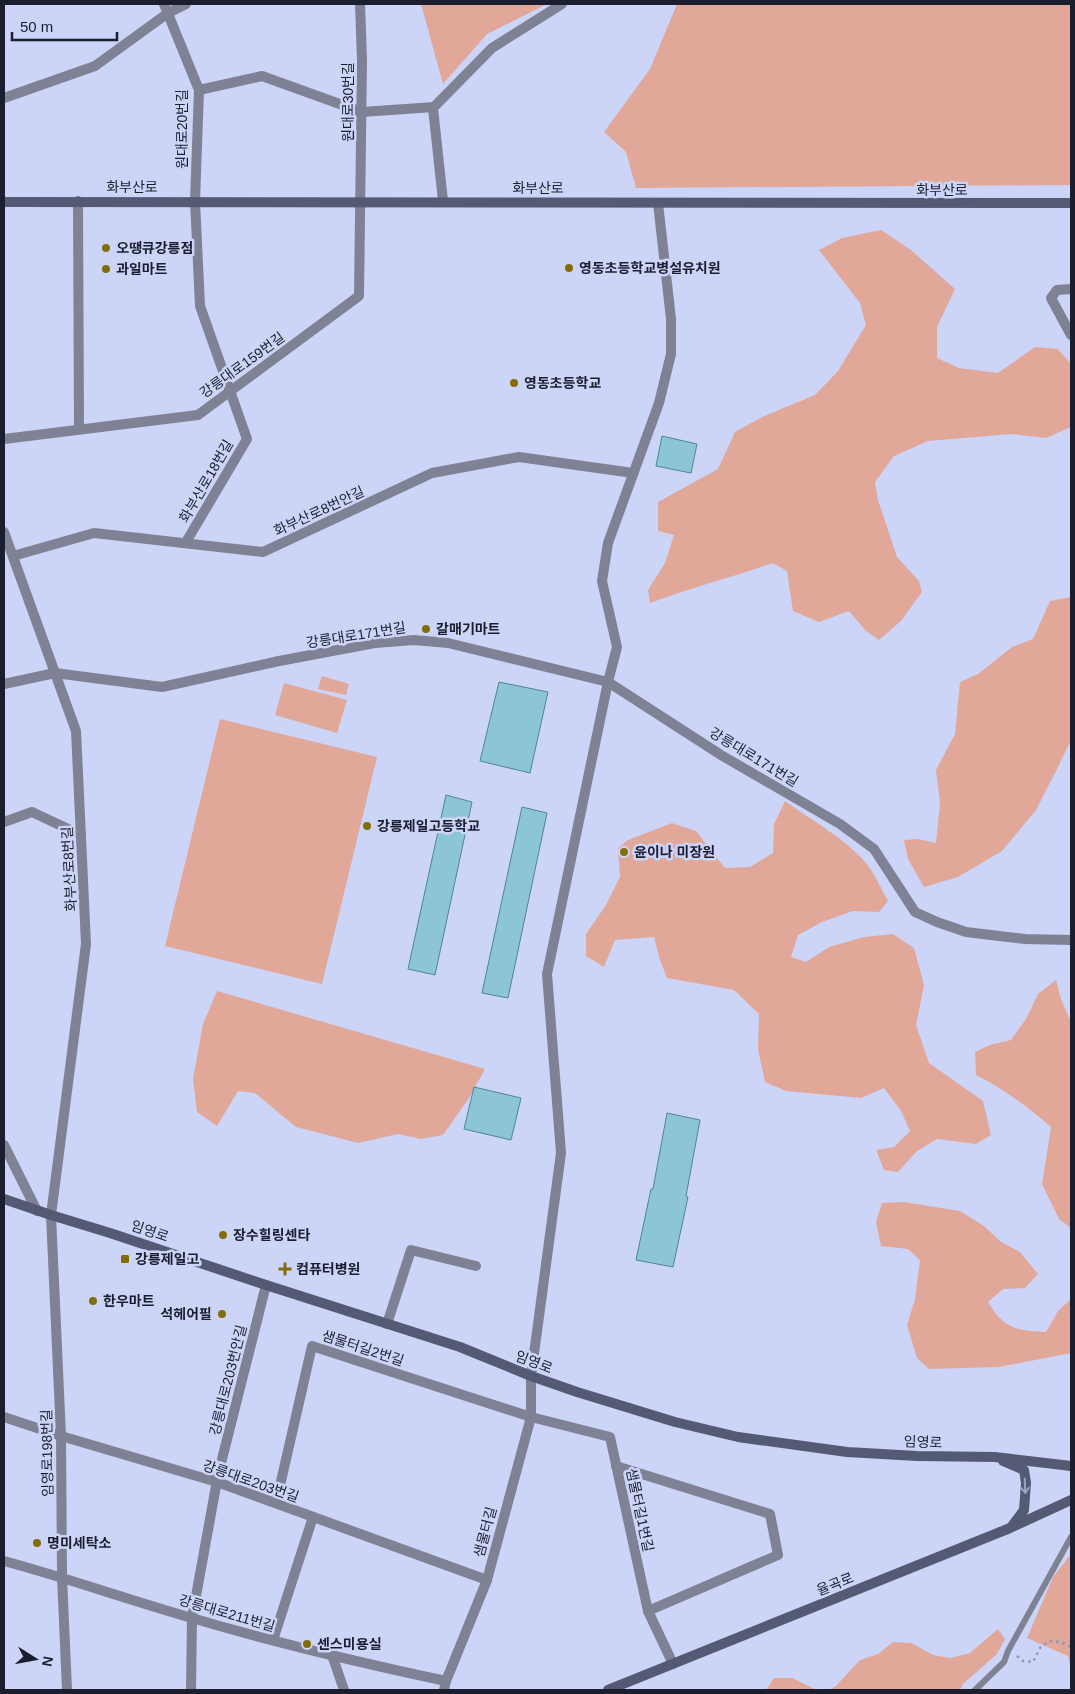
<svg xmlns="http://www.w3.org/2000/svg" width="1075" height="1694" font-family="Arial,'Noto Sans KR',sans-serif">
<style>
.green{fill:#e1a899}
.building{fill:#8cc5d4;stroke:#4e8694}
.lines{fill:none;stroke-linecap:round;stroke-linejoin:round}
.path{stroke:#8f95b2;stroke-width:2.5;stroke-dasharray:2.5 4;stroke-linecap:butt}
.lane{stroke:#7e8294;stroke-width:6}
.street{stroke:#7e8294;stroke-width:10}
.secondary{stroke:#545a74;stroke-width:10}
.oneway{stroke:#9ca3c3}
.poi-dot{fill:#826d09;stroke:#ccd4f8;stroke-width:2}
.labels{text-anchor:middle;stroke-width:5;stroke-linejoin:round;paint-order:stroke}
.street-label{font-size:14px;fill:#1b1e2e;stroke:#ccd4f8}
.poi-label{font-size:14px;font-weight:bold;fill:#1b1e2e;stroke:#ccd4f8;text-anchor:start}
</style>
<rect width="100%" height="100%" fill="#ccd4f8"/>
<g class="green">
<path d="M421,4h126l-60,30 -44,50z"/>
<path d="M677,4h394v181l-435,3 -10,-36 -22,-20 46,-63z"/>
<path d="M881,230l30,20 44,39 -18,38v31l22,10 39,5 37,-26 23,2 13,15v63l-25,11 -34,-4 -84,7 -34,15 -19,26 3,18 19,57 22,24 3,11 -21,29 -22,19 -13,-9 -17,-20 -30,11 -26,-11 -6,-40 -14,-8c-41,14 -82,25 -123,40l-2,-13 17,-27 9,-28 -16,-4v-29l60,-33 17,-37 27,-15 53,-22 23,-24 28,-46 -6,-22 -41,-53 23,-12z"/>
<path d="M1071,597v143l-15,31 -20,39 -34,41 -44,26 -34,10 -16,-28 -4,-19 14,-1 18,4 4,-40 -4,-33 19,-36 5,-52 18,-8 34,-27 21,-8 17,-38z"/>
<path d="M322,676l27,8 -3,11 -28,-6z"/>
<path d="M284,683l63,17 -10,33 -62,-18z"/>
<path d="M220,719l157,38 -55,227 -157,-38z"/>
<path d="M785,801c25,18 66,41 84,66 7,10 13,23 19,34l-9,11 -26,-1 -31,11 -24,13 -7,22 15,5 23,-15 35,-10 29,-3 21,14 10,37 -8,40 13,38 54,38 8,34 -15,9 -39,-5 -20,12 -19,21 -14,-2 -8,-20 18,-3 16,-16 -9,-20 -17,-23 -23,10 -75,-7 -21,-9 -7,-33 1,-35 -25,-24 -67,-12 -7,-18 -6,-23 -39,3 -11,27 -18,-11v-22l20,-29 14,-28 -2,-29 10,-8 44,-17 24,8 29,37 25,-1 23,-14 1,-29z"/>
<path d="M1056,980l5,19 10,23v206l-12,-9 -17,-35 9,-57c-23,-20 -47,-38 -75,-52l-1,-23 15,-7 21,-5 15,-21 12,-25z"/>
<path d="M217,991l268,78 -16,29 -26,37 -22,4 -23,-5 -40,9 -62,-16 -41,-34 -17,-2 -21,35 -20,-14 -4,-33 10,-55z"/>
<path d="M904,1202l56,9 24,15 17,16 19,10 18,22 -13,14 -22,1 -15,13c15,26 29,29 58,30l12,-21 13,-12v54l-72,14 -70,2 -12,-11 -10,-33 8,-26 5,-39 -12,-11 -27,-3 -5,-24 6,-19z"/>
<path d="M1071,1554v116l-3,-14 -41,-18 26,-61z"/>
<path d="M998,1629l7,10 -8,15 -34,30 -3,6h-131l7,-4 24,-26 18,-6 15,-12 18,1 22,12 17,3 20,-5z"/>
<path d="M774,1678h18l25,12h-51z"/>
</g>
<g class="building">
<path d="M662,436l35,8 -6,29 -35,-7z"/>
<path d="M499,682l49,10 -18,81 -50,-12z"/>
<path d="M446,795l26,7 -37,173 -27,-6z"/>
<path d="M522,807l25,6 -39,185 -26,-5z"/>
<path d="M474,1087l47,11 -10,42 -47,-11z"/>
<path d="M667,1113l33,7 -14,76 2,1 -15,70 -37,-7 15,-71h2z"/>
</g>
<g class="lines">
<path class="path" d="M1017,1656l6,5 10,1 7,-14 9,-7 12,1 10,5"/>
<path class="lane" d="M975,1690l29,-28 4,-11 63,-114"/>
<g class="street">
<path d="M164,4l35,86 -4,111 5,105 47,133 -61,103"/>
<path d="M199,90l63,-14 100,36 72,-5"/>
<path d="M4,98l91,-32 73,-53 18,-9"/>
<path d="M78,201l1,228"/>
<path d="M443,201l-10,-93 59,-60 70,-44"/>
<path d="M1071,289l-14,1 -6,8 20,37"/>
<path d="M4,439l194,-24 161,-119 3,-236 -2,-56"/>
<path d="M4,532l72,199 10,213 -35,271 10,221 1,141 5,113"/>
<path d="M13,556l81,-23 169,19 169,-79 87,-16 114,16"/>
<path d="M4,684l51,-11 107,14 117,-26 96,-18 39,-3 34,3 160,39 113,73 119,69 34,25 41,63 22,10 29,10 59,7 46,1"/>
<path d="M4,822l28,-10 49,23"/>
<path d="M4,1145l33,66"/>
<path d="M387,1324l24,-74 65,16"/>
<path d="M4,1417l57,19 156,46 270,98"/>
<path d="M616,1466l154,48 8,41 -130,56"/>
<path d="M276,1503l36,-157 219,71 79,20 38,174 25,53"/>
<path d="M4,1561c63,17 125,39 188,57 84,25 169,45 254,63"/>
<path d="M273,1640l40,-123"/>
<path d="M332,1655l12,35"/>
<path d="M191,1690l1,-72 26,-143 48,-190"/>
<path d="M444,1690l2,-9 41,-101 44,-163v-41l30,-223 -14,-179 61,-292 9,-35 -15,-66 6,-38 51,-140 12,-49v-35l-13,-116"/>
</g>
<g class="secondary">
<path d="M4,202c356,-2 711,3 1067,1"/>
<path d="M4,1199l47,16 59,18 156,52 194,62 71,29 46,16 98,30 63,15 109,15 70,4 78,1 76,9"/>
<path d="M1003,1461l21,9 2,13 -2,27 -12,16"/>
<path d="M608,1690l402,-162 61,-28"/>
</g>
</g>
<defs><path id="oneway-shaft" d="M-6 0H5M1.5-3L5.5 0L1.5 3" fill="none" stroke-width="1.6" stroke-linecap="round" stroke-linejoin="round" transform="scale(1.25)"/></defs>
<use class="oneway" href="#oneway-shaft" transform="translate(1025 1486) rotate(88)"/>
<g class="poi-dot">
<circle cx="106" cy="248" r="5"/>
<circle cx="569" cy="268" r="5"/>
<circle cx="106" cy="269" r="5"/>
<circle cx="514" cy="383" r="5"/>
<circle cx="426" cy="629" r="5"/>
<circle cx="367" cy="826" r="5"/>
<circle cx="624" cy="852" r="5"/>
<circle cx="223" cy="1235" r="5"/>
<rect x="120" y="1254" width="10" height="10" rx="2.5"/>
<path d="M282.5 1261.5h5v5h5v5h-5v5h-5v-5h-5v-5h5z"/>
<circle cx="93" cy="1301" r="5"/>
<circle cx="222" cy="1314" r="5"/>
<circle cx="37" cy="1543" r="5"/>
<circle cx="307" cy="1644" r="5"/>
</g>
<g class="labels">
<g class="street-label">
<text transform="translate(348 102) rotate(-90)" y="5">원대로30번길</text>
<text transform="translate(182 129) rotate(-90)" y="5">원대로20번길</text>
<text x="132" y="192">화부산로</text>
<text x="538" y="193">화부산로</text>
<text x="942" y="195">화부산로</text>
<text transform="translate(242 365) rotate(-36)" y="5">강릉대로159번길</text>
<text transform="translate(206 481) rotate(-60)" y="5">화부산로18번길</text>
<text transform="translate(319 511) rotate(-25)" y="5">화부산로8번안길</text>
<text transform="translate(356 635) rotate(-9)" y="5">강릉대로171번길</text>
<text transform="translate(754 757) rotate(31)" y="5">강릉대로171번길</text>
<text transform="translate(69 869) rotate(-93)" y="5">화부산로8번길</text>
<text transform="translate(150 1231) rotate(19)" y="5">임영로</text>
<text transform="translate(363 1348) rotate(18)" y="5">샘물터길2번길</text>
<text transform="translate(534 1362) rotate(21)" y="5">임영로</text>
<text transform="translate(228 1380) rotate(-76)" y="5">강릉대로203번안길</text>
<text transform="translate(923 1442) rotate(2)" y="5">임영로</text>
<text transform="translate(47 1453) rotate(-91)" y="5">임영로198번길</text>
<text transform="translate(251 1481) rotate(19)" y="5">강릉대로203번길</text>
<text transform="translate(640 1510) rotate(78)" y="5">샘물터길1번길</text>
<text transform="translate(485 1532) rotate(-75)" y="5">샘물터길</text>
<text transform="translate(835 1584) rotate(-22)" y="5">율곡로</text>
<text transform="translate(227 1613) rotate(16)" y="5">강릉대로211번길</text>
</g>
<g class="poi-label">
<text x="116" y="253">오땡큐강릉점</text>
<text x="579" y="273">영동초등학교병설유치원</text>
<text x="116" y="274">과일마트</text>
<text x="524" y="388">영동초등학교</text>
<text x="436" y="634">갈매기마트</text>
<text x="377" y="831">강릉제일고등학교</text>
<text x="634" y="857">윤이나 미장원</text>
<text x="233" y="1240">장수힐링센타</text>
<text x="135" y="1264">강릉제일고</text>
<text x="296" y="1274">컴퓨터병원</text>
<text x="103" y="1306">한우마트</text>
<text x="212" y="1319" text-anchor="end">석헤어필</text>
<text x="47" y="1548">명미세탁소</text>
<text x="317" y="1649">센스미용실</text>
</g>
</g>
<rect width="1075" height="1694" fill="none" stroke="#1b1e2e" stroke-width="10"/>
<g transform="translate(35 1659) rotate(101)" stroke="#ccd4f8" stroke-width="4" paint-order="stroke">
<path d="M0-4L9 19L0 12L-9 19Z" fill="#1b1e2e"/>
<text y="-8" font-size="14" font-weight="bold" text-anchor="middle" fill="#1b1e2e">N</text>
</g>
<path d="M12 32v8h105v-8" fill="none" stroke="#1b1e2e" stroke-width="2.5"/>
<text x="20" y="32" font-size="15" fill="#1b1e2e" stroke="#ccd4f8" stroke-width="4" paint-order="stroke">50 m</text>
</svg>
